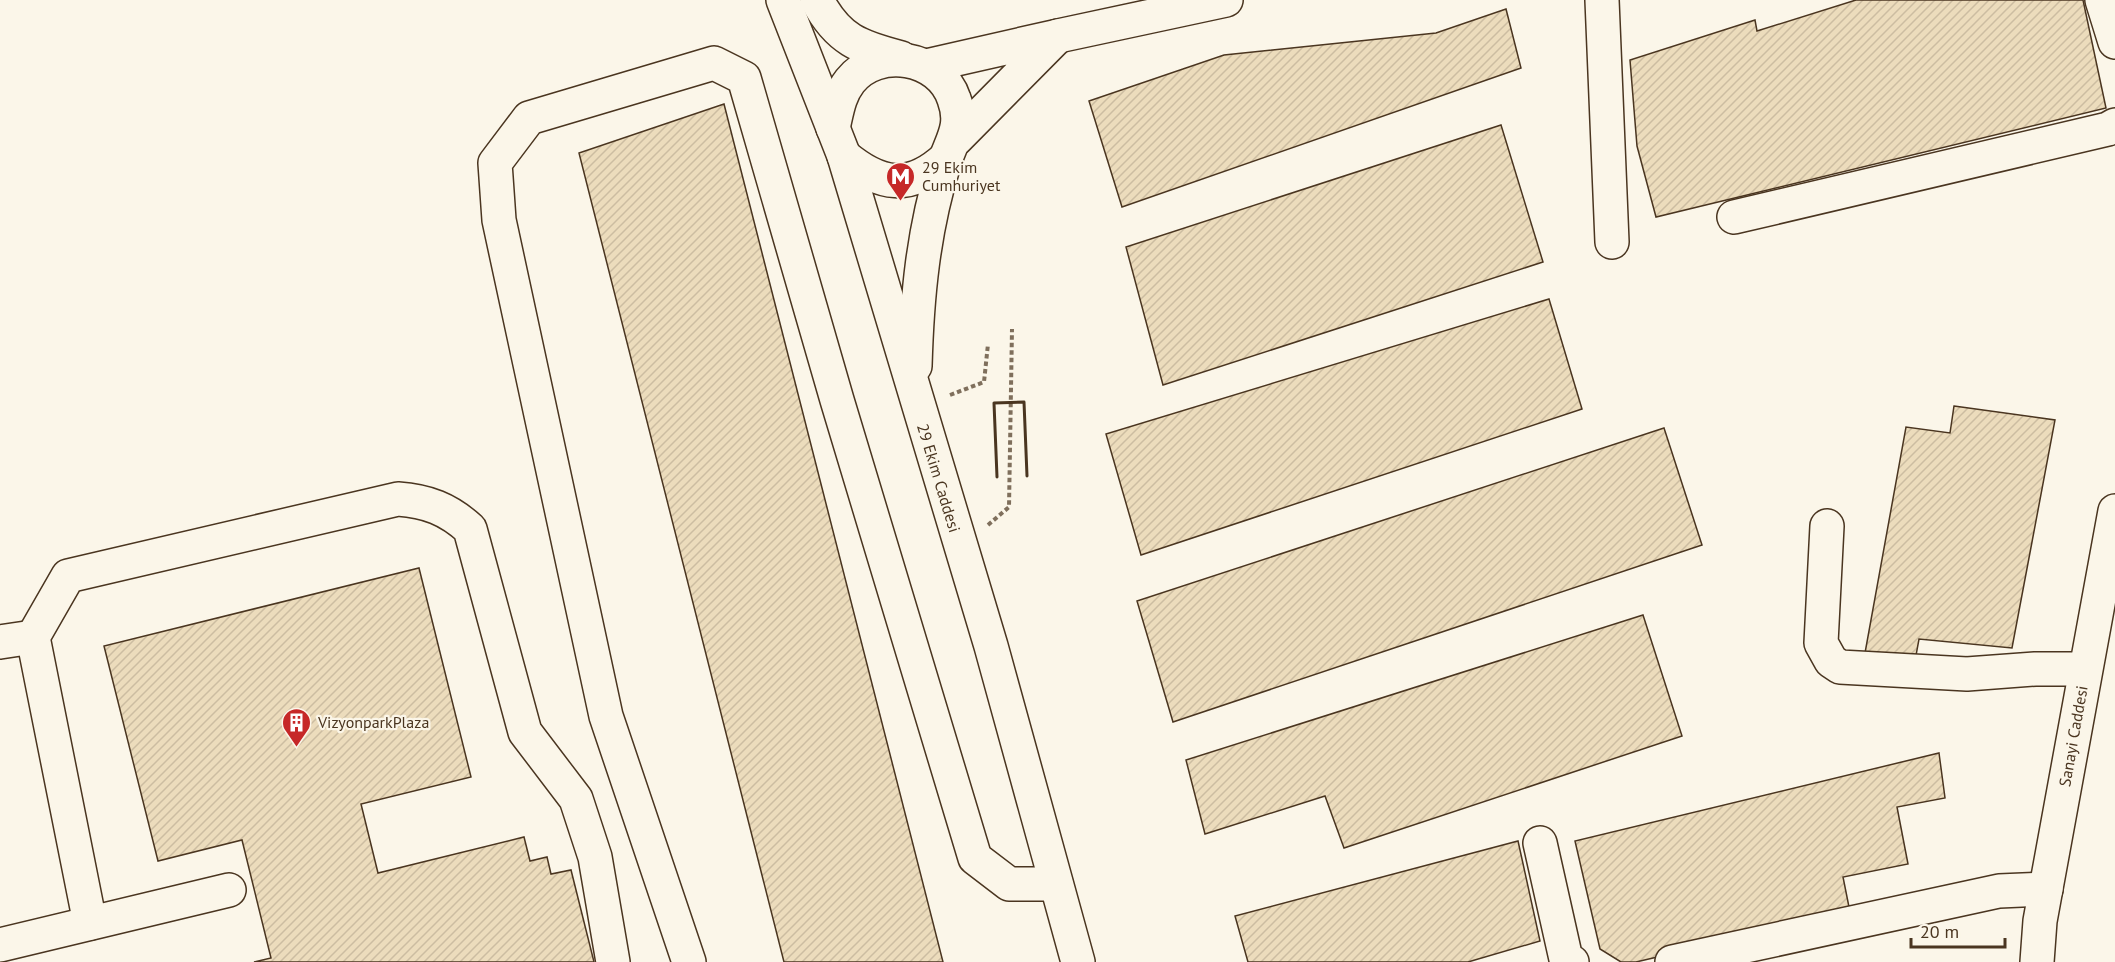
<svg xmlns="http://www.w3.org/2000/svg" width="2115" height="962" font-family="'PT Sans',sans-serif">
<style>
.building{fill:url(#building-hatch);stroke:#4a3520;stroke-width:1.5}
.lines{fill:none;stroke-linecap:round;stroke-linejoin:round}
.minor-casing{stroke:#4a3520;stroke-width:36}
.major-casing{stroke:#4a3520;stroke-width:36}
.path{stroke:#7f6f5c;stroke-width:4;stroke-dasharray:4.5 3;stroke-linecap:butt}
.minor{stroke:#fbf6e9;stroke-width:33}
.major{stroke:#fbf6e9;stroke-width:33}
.wall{stroke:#4a3520;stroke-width:3}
.labels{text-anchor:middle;stroke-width:4.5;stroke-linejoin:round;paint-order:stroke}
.poi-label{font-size:16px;fill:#4a3520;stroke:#fbf6e9;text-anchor:start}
.street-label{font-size:16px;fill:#4a3520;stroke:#fbf6e9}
</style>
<defs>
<pattern id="building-hatch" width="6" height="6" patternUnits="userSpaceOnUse" patternTransform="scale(1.5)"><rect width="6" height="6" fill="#ecdcbc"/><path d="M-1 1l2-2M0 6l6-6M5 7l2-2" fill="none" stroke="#ccbda1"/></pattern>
</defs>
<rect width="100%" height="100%" fill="#fbf6e9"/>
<g class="building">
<path d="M1856,0h227l23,108 -450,109 -19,-71 -7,-86 125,-40 2,11z"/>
<path d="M1506,9l15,59 -399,139 -33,-106 135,-46 212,-22z"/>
<path d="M724,104l219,858h-159l-205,-809z"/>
<path d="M1501,125l42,137 -380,123 -37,-138z"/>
<path d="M1549,299l33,110 -441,146 -35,-121z"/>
<path d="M1954,406l101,14 -43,228 -93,-9 -4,22 -50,-8 41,-226 44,6z"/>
<path d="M1664,428l38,117 -529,177 -36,-121z"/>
<path d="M419,568l52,209 -110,27 17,69 146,-36 6,24 17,-4 4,17 20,-4 23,92h-340l17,-4 -29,-118 -84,21 -54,-215z"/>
<path d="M1643,615l39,121 -338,112 -19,-52 -120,38 -19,-74z"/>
<path d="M1939,753l6,45 -48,9 11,57 -65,13 7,35 -214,50h-15l-21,-13 -25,-108z"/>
<path d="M1518,841l22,100 -72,21h-220l-13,-46z"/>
</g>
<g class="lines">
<defs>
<g id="minor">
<path d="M1602,0l10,242"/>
<path d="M2102,0l13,42"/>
<path d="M1058,36l168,-36"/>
<path d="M926,66l132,-30 -102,103"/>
<path d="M1734,217l374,-88 7,-4"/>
<path d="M1827,526l-6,117 10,18 9,6 127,7 68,-5h49"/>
<path d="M0,642l33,-5"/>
<path d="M1540,843l26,116 6,3"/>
<path d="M90,923l-57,-286 35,-61 330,-77c29,2 50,10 72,30l55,203 51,67 19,58 18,105"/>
<path d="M0,945l229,-55"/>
<path d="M689,962l-83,-246 -107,-496 -4,-57 34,-45 185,-55 30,15 93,322 138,458 34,26h47"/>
<path d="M1672,962l327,-71 47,-2"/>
</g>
<g id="major">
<path d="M783,0l61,156 147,490 87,316"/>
<path d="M817,0c21,40 42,47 84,58"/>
<path d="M833,128c4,-17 6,-33 17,-47 28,-35 90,-25 104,18 10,27 -2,40 -10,65 -21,67 -27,133 -29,202"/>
<path d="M844,156c36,30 66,35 102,2"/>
<path d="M2037,962l3,-41 75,-410"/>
</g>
</defs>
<use href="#minor" class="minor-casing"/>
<use href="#major" class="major-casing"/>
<g class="path">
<path d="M950,395l34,-13 4,-38"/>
<path d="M988,525l21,-18 3,-178"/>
</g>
<use href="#minor" class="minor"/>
<use href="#major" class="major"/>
<path class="wall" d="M997,477l-3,-74 30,-1 3,74"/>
</g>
<defs>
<symbol id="metro-pin" viewBox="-11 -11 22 30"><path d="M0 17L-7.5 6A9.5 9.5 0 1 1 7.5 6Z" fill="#c62828" stroke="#fbf6e9"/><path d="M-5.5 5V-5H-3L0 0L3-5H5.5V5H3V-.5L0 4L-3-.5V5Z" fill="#fff"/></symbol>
<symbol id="building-pin" viewBox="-11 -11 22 30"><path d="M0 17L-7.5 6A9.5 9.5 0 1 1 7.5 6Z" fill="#c62828" stroke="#fbf6e9"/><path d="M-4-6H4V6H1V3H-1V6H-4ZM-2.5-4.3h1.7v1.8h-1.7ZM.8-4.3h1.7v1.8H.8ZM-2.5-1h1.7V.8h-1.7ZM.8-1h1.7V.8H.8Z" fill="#fff"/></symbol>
</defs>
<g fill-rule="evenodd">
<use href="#metro-pin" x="884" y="160" width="33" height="45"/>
<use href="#building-pin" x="280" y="706" width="33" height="45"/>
</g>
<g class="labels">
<g class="poi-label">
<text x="922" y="173">29 Ekim<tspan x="922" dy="18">Cumhuriyet</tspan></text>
<text x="318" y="728">VizyonparkPlaza</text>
</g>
<g class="street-label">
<text transform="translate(939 478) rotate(73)" y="6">29 Ekim Caddesi</text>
<text transform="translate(2073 736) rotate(-80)" y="6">Sanayi Caddesi</text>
</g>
</g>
<path d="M1911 938v9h94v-9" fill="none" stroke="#4a3520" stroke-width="3"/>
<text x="1920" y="938" font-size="18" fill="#4a3520" stroke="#fbf6e9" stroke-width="4.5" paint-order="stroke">20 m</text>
</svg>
